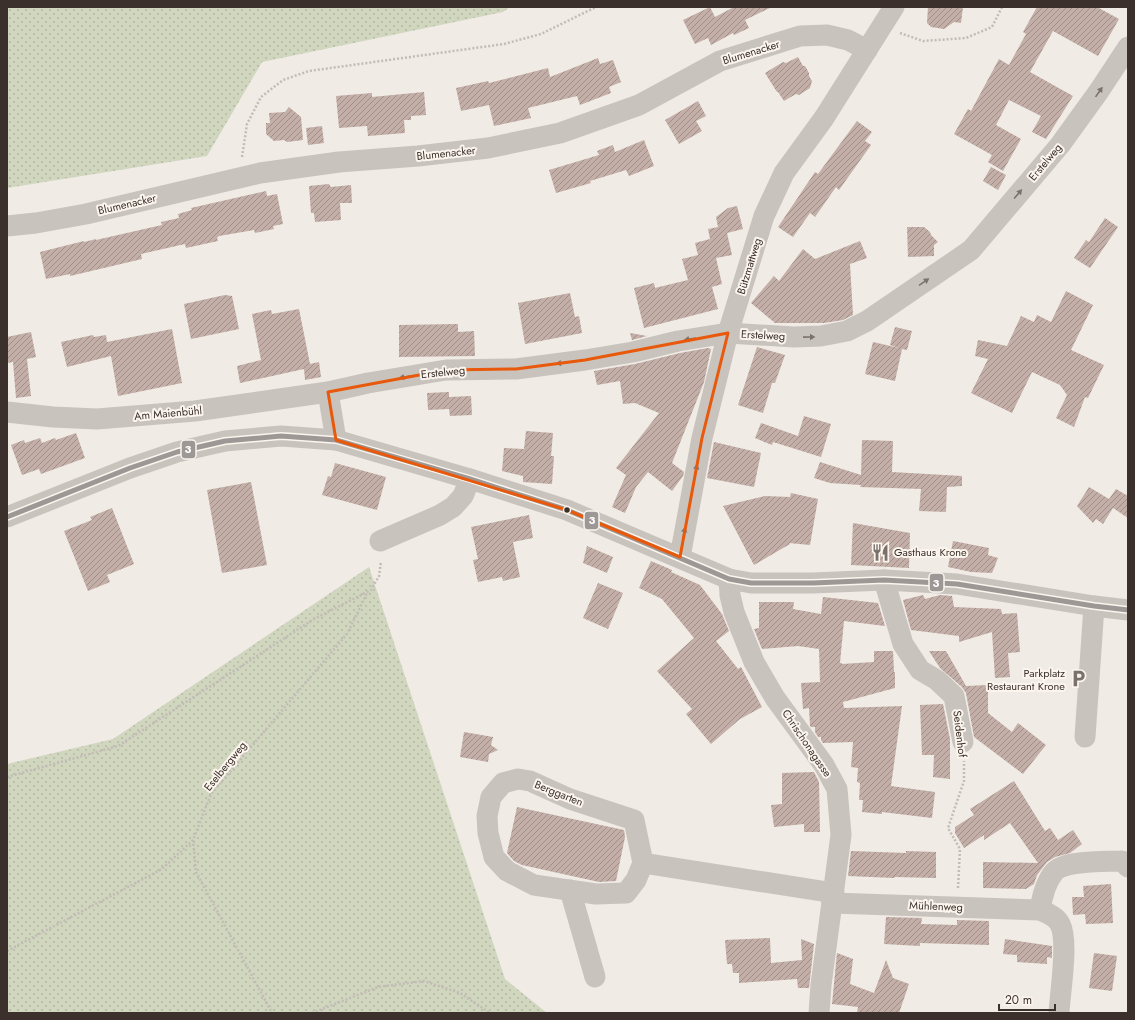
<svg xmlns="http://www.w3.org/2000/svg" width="1135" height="1020" font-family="Jost,sans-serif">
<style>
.grass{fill:url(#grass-dots)}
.building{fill:url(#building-hatch)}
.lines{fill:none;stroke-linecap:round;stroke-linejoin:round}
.path{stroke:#c2bbb6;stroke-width:2.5;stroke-dasharray:2 2;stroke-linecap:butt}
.minor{stroke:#c9c3be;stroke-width:21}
.bus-1-casing{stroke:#fbf5ee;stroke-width:8}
.bus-1{stroke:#9d9895;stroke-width:5}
.oneway{fill:#7b726d}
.marked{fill:none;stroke:#e8590c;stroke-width:3;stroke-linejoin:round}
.bus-dot{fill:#3b302b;stroke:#fbf5ee;stroke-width:1.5}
.labels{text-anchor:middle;stroke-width:4;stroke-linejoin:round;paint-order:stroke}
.street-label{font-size:11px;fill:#3b302b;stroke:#fbf5ee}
.poi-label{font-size:11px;fill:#3b302b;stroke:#fbf5ee;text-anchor:start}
.line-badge{stroke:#fbf5ee;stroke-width:1.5}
.badge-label{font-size:11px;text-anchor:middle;font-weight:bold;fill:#fff}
</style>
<defs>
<pattern id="grass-dots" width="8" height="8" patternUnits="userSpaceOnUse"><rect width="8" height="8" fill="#d1d6bf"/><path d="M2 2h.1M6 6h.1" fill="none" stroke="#b4b8a4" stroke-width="1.8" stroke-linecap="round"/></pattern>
<pattern id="building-hatch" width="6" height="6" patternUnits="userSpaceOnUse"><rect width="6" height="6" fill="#c3afa7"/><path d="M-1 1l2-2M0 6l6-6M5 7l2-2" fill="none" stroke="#a08f88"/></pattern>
</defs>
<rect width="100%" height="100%" fill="#f0ebe5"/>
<g class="grass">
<path d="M7,7h503l-7,5 -241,50 -55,94 -200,32z"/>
<path d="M369,567l136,412 42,34h-540v-249l106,-25z"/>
</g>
<g class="building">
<path d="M710,7l5,10 19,-10h38l-27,13 4,8 -15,7 -1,-2 -22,12 -3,-7 -13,6 -12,-24z"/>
<path d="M928,7h35l-2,16 -7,-1 -10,7 -13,-2 -4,-4z"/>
<path d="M1037,7h60l22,12 -21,37 -45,-25 -23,41 43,24 -27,43 -14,-7 9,-16 -32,-16 -13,25 25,14 -18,32 -15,-9 4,-7 -38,-21 14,-25 3,2 28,-52 10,6 17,-31 -3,-2z"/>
<path d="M798,57l5,9h2l4,7v3l3,5 -2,7 -11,7 -3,-1 -12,7 -6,-9h-1l-12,-19 18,-11 3,1z"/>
<path d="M598,58l2,6 13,-4 8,22 -12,5 2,6 -31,12 -3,-9 -49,12 3,10 -37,8 -5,-21 -28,6 -5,-23 32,-7 1,2 59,-15 2,9z"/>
<path d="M424,92l2,23 -15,1v4h-7l1,13 -37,3 -1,-10 -28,2 -3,-32 36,-3v4z"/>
<path d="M698,101l8,15 -10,5 6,10 -23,13 -14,-24z"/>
<path d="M289,107l12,10 2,23 -16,2 -3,-2 -10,1 -8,-7v-11h4l-1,-10 16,-1z"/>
<path d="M857,121l15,11 -7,9 6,4 -32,45 -3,-3 -21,30 -5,-4 -17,24 -15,-10 37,-55 3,2z"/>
<path d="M322,126l2,17 -16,2 -2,-17z"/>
<path d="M644,140l10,26 -25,10 -3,-6 -36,11 1,2 -35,10 -7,-23 50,-15 -2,-4 16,-6 2,7z"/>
<path d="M991,167l15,8 -8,15 -15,-9z"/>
<path d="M329,184l2,3 20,-2 1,18h-12l1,17 -26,2 -1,-9h-3l-2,-27z"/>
<path d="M266,191l1,5 10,-2 6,30 -10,2 1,3 -19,4 -1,-3 -35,6 -2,2 1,3 -32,7 -1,-4 -44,10 1,5 -72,17v-2l-24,5 -6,-27 44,-11v1l12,-3v1l66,-15 -1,-3 18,-4 -1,-4 14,-4 -1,-2z"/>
<path d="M737,206l6,23 -16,4 5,22 -16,3 6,26 -10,3 6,22 -74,19 -10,-40 20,-5 1,5 33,-8 -6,-21 16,-4 -3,-12 15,-4 -2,-10 10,-2 -2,-10 12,-9z"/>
<path d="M1105,218l13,9 -28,41 -16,-10 12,-18 3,2z"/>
<path d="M907,227h17l6,5 1,3 7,7 -4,3v11l-26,1z"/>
<path d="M860,241l7,17 -17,6 3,51 -10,5 -19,3h-49l-24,-20 23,-27 5,5 24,-32 12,10z"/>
<path d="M1066,291l27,14 -22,45 33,15 -16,33 -3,-1 -11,30 -18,-9 11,-23 -7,-10 -28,-13 -20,41 -41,-20 17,-34 -13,-3 3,-16 29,6 14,-30 13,6 3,-7 14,7z"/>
<path d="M570,293l5,24 4,-1 3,17 -57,11 -7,-41z"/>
<path d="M225,295l7,1 7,33 -48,10 -7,-35z"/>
<path d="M299,309l11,55 9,-2 2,15 -16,3 -1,-11 -64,14 -3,-17 24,-6 -9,-46 19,-4 1,4z"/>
<path d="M458,324v8l16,-1 1,25 -76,1v-32z"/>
<path d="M895,327l17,4 -5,19 -5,-1 -7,32 -30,-7 8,-32 26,6 -9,-3z"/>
<path d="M172,329l10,54 -64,13 -7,-40 -44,11 -6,-25 32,-7 1,2 12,-2 1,7z"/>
<path d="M31,332l5,25 -9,2 4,37 -15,2 -3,-36 -6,1v-26z"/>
<path d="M630,333l17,3 -15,4z"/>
<path d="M757,347l28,8 -10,28h-3l-9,30 -25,-8z"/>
<path d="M708,348l3,1 -7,33 -32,81 12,9 -1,4 -11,15 -24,-19 -12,15 -11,26 -13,-6 14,-32 -10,-7 43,-55 -24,-10 -12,1 -3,-23 -23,4 -3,-14 41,-7 45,-11z"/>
<path d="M449,392v5l22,-1 1,19 -22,1 -1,-7 -21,1 -1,-17z"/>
<path d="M804,416l27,8 -10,33 -48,-15 -1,3 -17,-7 6,-15 37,13z"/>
<path d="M526,431l27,2 -2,23h3l-2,28 -29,-2v-6l-21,-5 2,-23 20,1z"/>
<path d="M76,433l9,25 -44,16 -2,-5 -17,6 -11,-30 13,-5 1,3 15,-5 2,5 13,-5 1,2z"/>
<path d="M862,440l31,1 -1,31 70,4v10l-15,1 -1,25 -27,-1 2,-22 -61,-2 1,-2 -31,-2 -16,-5 6,-16 41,13z"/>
<path d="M714,442l47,11 -7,34 -47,-9z"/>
<path d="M335,463l51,14 -9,33 -55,-15 6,-19 3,1z"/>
<path d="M251,482l16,83 -45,8 -15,-83z"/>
<path d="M1089,487l20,12 7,-10 12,7v22l-15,-10 -10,16 -7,-5 -3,4 -16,-17z"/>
<path d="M791,493l27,6 -8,46 -21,-2 1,1 -36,21 -31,-59 42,-10 25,1z"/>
<path d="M112,508l22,56 -27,11 3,7 -22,9 -24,-60 28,-11 -2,-3z"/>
<path d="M529,515l4,23 -20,4 7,35 -17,4 -1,-4 -24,5 -5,-22 5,-1 -7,-32z"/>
<path d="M853,523l57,10 -1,35 -58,-3z"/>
<path d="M953,541l36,7 -1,7 10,3 -6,15 -21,-1 -23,-5z"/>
<path d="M587,546l26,11 -6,16 -24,-10z"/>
<path d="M651,561l21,9 -1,2 29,13 22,29 7,17 -13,10 22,28 3,-2 21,40 -22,12 -29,25 -25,-30 6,-5 -35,-38 37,-33 -32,-39 -23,-11z"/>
<path d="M598,583l25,10 -15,36 -25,-11z"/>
<path d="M923,595l2,4 15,-4 12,1 2,11 47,2 1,5 15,-1 3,39 -12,1 2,24 -15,1 -3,-46 -33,10v-6l-48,-6 -8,-30z"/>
<path d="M823,597l55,6 7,23 -41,-5 -4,42h2v1l32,-2v-11h19l1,21h1v16l-52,14 1,6 58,-2 -11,80 44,6 -3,26 -50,-6v2l-20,-2 1,-12h-4l1,-17 -3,-1 1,-14 -7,-1 2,-25 -30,1 -2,-3v-3h-3l-3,-5v-5h-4l-1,-1 -1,-18 -6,1 -2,-26 19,-1 -1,-33 -21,-3 -36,3 -8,-20 5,-1v-26h35l-1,7 28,5z"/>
<path d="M929,651h17l20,35 22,-1v28l24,19 6,-9 28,22 -23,29 -49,-37 -8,-44 -4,-6 -22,-19z"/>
<path d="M943,704l7,35v40l-17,-2 1,-22h-12l-2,-50z"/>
<path d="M464,732l29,5 -2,8 7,5 -9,4 -1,8 -28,-5z"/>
<path d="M814,772l5,10 1,50h-16v-8l-30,3 -3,-22 11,-1v-31z"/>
<path d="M1014,781l31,50 5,-3 8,12 15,-10 9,14 -12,9 -15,4 -8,5 -10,13 -3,9 -8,5 -43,-1v-26l55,1 -28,-40 -26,17v-5l-20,13 -9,-15v-6l19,-12 -4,-6z"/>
<path d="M517,807l107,23 1,7 -9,44 -17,1 -77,-17 -8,-4 -7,-8z"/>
<path d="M851,851l55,2v-2l30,1v26l-41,-1 -1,1 -46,-2z"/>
<path d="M1111,884l2,39 -27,1 -1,-10 -12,1 -1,-18h12l-1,-11z"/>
<path d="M886,917l36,1 -1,6 36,1v-5l32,1v24l-69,-2v3l-36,-2z"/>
<path d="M770,938l1,25 31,-3 -1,-21 13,5 -5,44h-11l-1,-9 -58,4v-10h-6l-1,-9h-5l-2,-24z"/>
<path d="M1005,939l47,7v12l-5,-1v7l-30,-2v-7l-14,-1z"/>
<path d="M837,953l16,6 -3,25 24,9 12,-33 7,18 16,6 -10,29h-42l1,-6 -26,-3z"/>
<path d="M1094,953l23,3 -5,35 -23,-3z"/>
</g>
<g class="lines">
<g class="path">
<path d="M900,33l23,8 43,-3 26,-11 10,-20"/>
<path d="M242,157l5,-33 14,-27 22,-17 26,-9 195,-27 37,-10 55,-27"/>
<path d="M7,777l111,-31 196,-127 57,-29 8,-14 2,-15"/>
<path d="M193,840l3,32 76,141"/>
<path d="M958,888l2,-39 -12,-21 16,-47v-20"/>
<path d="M7,951l155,-82 31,-29 18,-46 136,-160 20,-41"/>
<path d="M312,1013l66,-26 46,-6 36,12 30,20"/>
</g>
<g class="minor">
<path d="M7,226l29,-3 50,-9 174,-41 79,-11 79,-6 70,-8 72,-15 79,-28 81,-44 80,-25 27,-1 21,5 19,10"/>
<path d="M328,392l8,48"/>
<path d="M7,412l46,5 44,2 98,-8 133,-19 40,-9 78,-13 70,-1 69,-9 48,-8 45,-11 50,-8 66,4 27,-1 26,-5 20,-10 104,-71 89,-105 39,-54 29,-44"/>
<path d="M7,517l123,-49 47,-16 48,-11 56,-5 55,4 134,39 97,31 162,69 22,4h62l71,-3 73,4 137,22 34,4"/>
<path d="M380,541l60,-26 13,-8 10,-11 7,-17"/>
<path d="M680,557l22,-119 26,-105 36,-117 20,-43 40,-55 70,-111"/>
<path d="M729,579l1,16 4,17 20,50 21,36 49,67 13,24 4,46 -20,150 -2,28"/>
<path d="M884,580l19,64 17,26 17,10 17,16 9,46"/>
<path d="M1085,737l9,-131"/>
<path d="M643,863l-9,-43 -64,-21 -40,-18 -12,-2 -15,4 -12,14 -4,19 1,17 6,24 13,14 27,14 62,9 30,-1 10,-13 7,-17 191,30"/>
<path d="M570,890l25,87"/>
<path d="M832,903l208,7c7,3 16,6 20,14 9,17 0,68 -1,89"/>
<path d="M1040,910c2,-13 5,-27 14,-38 11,-12 51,-10 68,-11l6,6"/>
</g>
<defs>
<path id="bus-1" d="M7,517l123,-49 47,-16 48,-11 56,-5 55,4 134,39 97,31 162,69 22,4h62l71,-3 73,4 137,22 34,4"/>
</defs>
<use href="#bus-1" class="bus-1-casing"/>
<use href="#bus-1" class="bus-1"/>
</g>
<defs><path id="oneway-solid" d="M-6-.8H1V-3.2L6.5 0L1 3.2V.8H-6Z"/></defs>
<g class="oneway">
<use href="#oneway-solid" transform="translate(1099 92) rotate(-55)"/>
<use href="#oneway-solid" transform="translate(1018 194) rotate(-50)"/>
<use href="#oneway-solid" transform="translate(924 282) rotate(-34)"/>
<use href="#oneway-solid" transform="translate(809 337) rotate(-1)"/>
<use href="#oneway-solid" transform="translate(690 339) rotate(171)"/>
<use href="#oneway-solid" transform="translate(562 363) rotate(173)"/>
<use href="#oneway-solid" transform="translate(405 377) rotate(171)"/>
<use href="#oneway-solid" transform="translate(696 470) rotate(-79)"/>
<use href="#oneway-solid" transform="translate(684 533) rotate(-79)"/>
</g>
<path class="marked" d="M728,333l-26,105 -22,119 -113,-47 -231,-70 -8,-48 118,-22 70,-1 69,-9z"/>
<defs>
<symbol id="restaurant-bare" viewBox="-9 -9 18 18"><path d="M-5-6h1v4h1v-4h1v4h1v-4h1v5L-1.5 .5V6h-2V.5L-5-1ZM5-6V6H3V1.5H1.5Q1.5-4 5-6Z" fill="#7a716c" stroke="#fbf5ee" stroke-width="2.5" paint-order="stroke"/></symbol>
<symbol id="parking-bare" viewBox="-9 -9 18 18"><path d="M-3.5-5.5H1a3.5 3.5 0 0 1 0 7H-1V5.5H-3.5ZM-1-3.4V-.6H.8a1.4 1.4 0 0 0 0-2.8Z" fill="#7a716c" stroke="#fbf5ee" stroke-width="2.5" paint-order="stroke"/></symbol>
</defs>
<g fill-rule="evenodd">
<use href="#restaurant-bare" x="868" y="540" width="25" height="25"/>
<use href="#parking-bare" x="1066" y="666" width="25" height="25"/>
</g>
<circle class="bus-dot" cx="567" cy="510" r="3.5"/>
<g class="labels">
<g class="street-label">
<text transform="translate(751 52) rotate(-17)" y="4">Blumenacker</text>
<text transform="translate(446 153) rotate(-6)" y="4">Blumenacker</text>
<text transform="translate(1045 162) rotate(-50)" y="4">Erstelweg</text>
<text transform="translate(127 204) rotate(-13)" y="4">Blumenacker</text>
<text transform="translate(749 266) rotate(-73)" y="4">Bützmattweg</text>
<text transform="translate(763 335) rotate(3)" y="4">Erstelweg</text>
<text transform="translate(443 372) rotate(-6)" y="4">Erstelweg</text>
<text transform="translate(168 413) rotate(-5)" y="4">Am Maienbühl</text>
<text transform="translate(960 734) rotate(83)" y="4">Seidenhof</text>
<text transform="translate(807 743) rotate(56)" y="4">Chrischonagasse</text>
<text transform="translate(225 766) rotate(-51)" y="4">Eselbergweg</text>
<text transform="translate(559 793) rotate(22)" y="4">Berggarten</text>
<text transform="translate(936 906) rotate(2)" y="4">Mühlenweg</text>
</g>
<g class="poi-label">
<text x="894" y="556">Gasthaus Krone</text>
<text x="1065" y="677" text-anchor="end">Parkplatz<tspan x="1065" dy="13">Restaurant Krone</tspan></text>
</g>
</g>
<g class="line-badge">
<rect x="181" y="440" width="15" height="19" rx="4" fill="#9d9895"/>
<rect x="584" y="511" width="15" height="19" rx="4" fill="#9d9895"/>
<rect x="929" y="573" width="15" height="19" rx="4" fill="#9d9895"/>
</g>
<g class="badge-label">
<text x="188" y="453">3</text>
<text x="592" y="524">3</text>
<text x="936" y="587">3</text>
</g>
<rect width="1135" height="1020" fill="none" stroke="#3b302b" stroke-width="16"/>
<path d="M999 1004v6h56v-6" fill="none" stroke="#3b302b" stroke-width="2"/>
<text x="1005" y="1004" font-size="12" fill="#3b302b" stroke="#fbf5ee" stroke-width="3" paint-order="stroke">20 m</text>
</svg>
